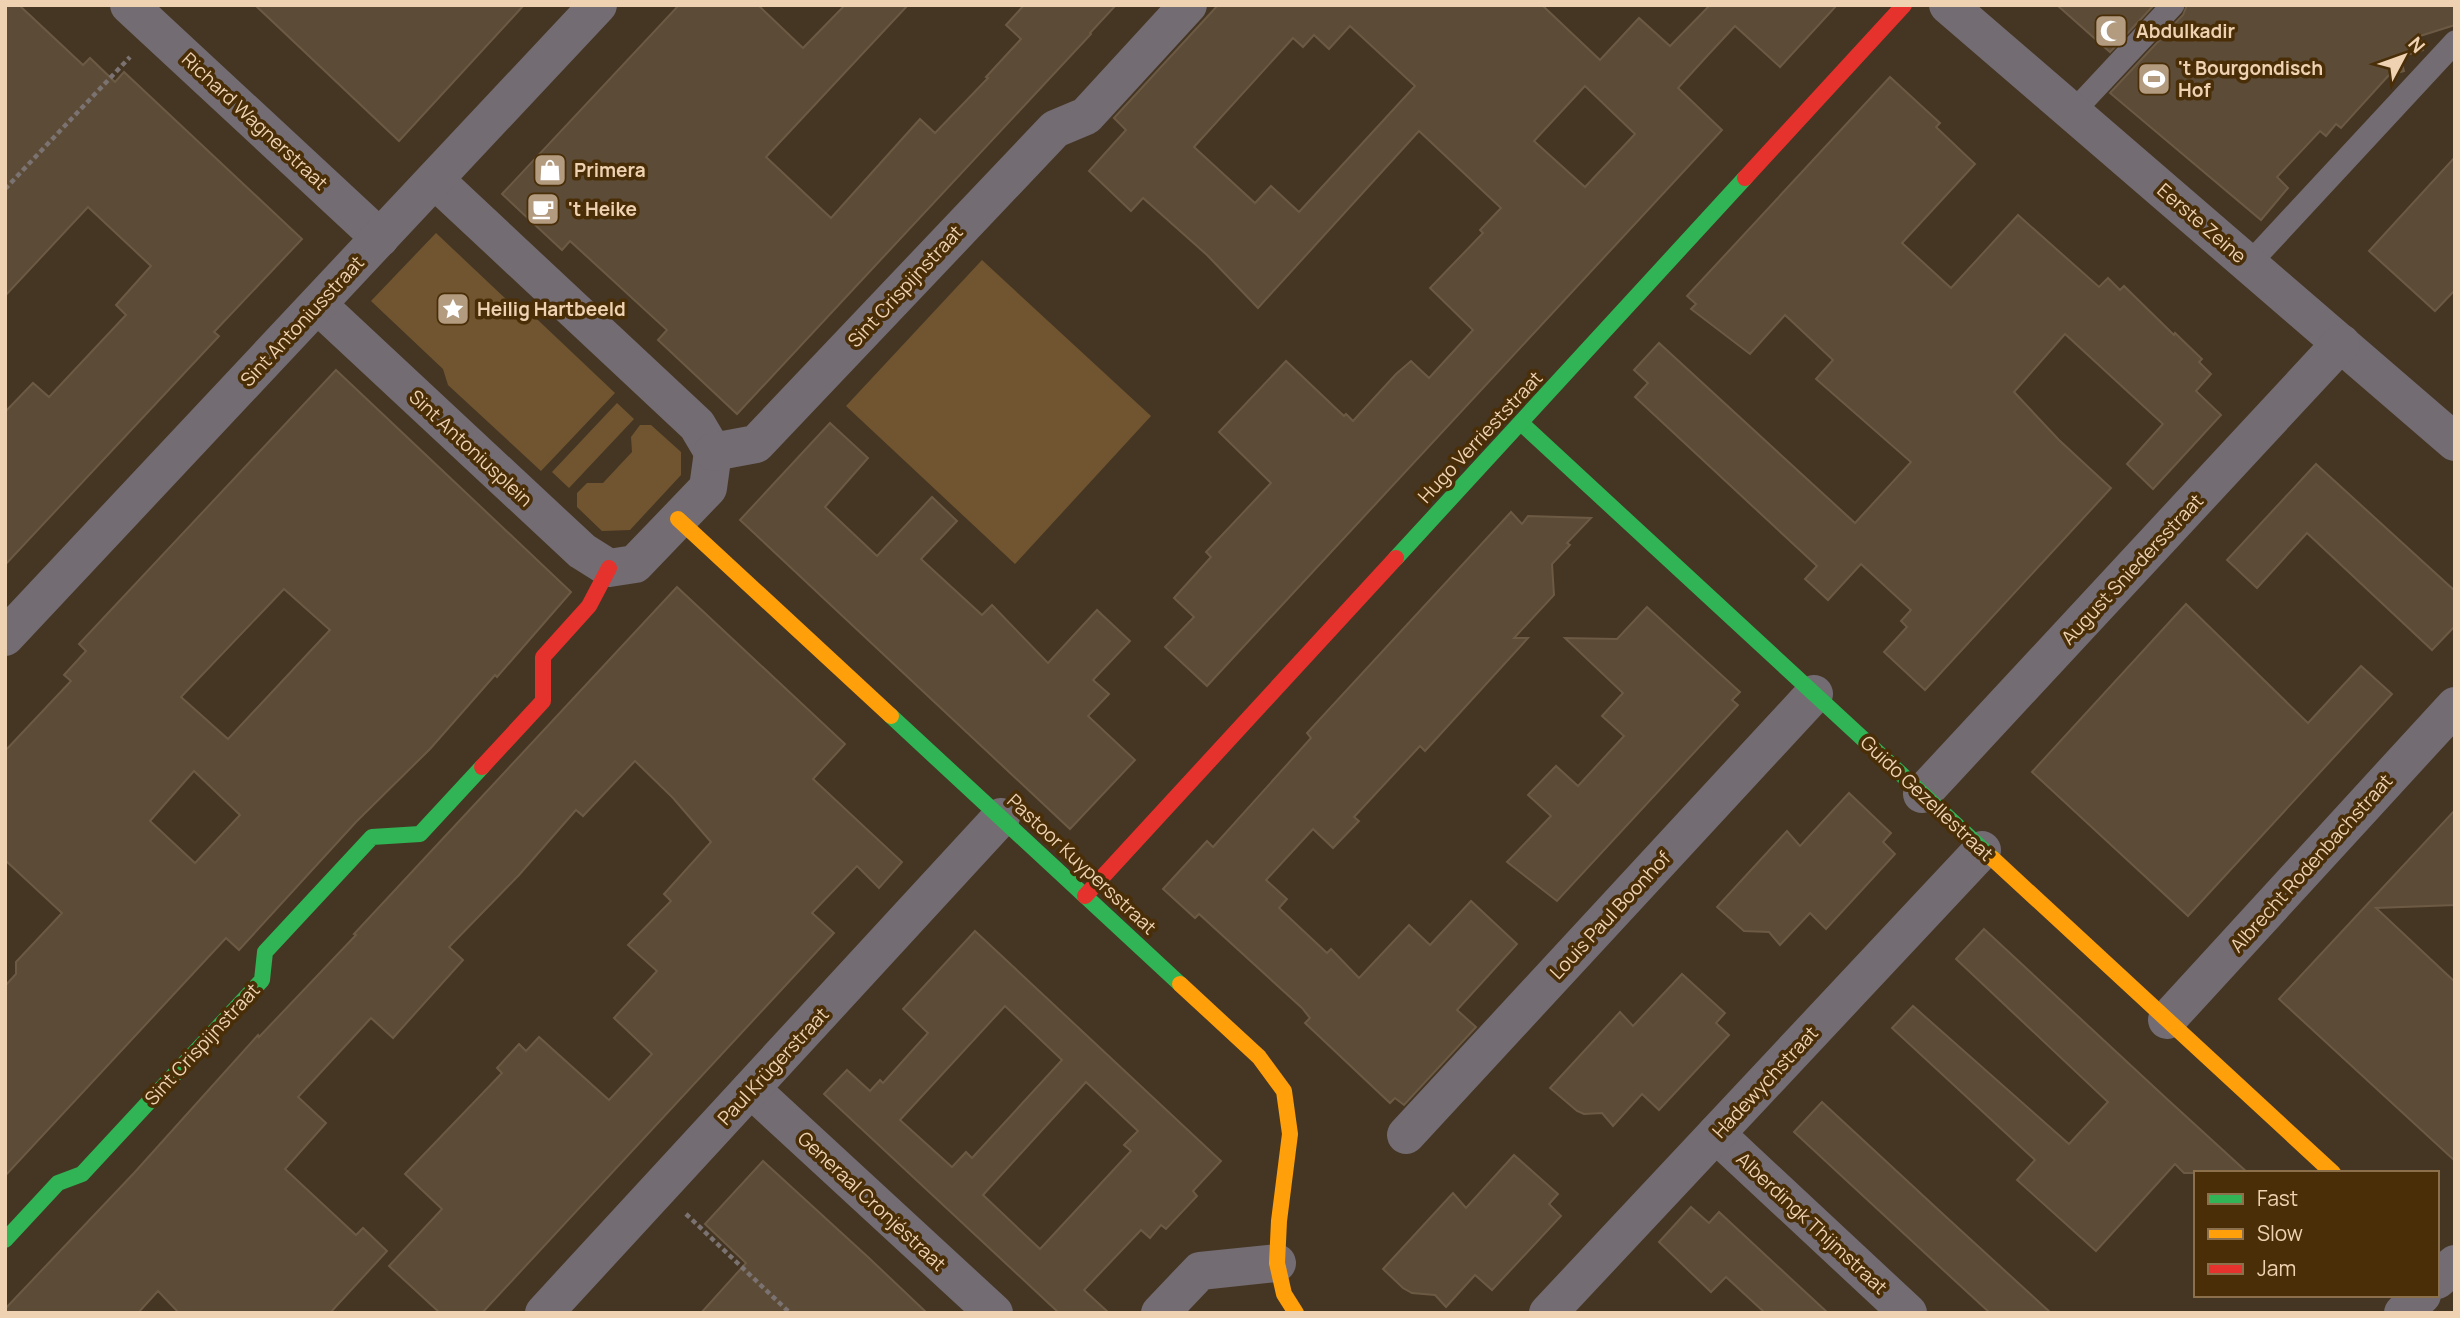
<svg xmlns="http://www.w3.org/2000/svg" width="2460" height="1318" font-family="Manrope,sans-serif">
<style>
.green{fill:#715531}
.building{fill:#5c4b36;stroke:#6c5a45;stroke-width:2;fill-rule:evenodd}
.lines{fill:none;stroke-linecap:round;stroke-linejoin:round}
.path{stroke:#7b7371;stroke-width:4.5;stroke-dasharray:5 3.5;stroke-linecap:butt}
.lane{stroke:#736c72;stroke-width:23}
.street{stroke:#736c72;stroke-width:38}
.fast{stroke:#30b455;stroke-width:16}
.slow{stroke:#ff9f0a;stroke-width:16}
.jam{stroke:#e5322d;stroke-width:16}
.labels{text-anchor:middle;stroke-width:7;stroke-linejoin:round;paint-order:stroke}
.poi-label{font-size:19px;font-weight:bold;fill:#eed2b2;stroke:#492e07;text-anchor:start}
.street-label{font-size:19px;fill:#eed2b2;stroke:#492e07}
</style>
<rect width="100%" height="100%" fill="#453623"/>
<g class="green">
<path d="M436,233l72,68 13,3 94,89 -74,78 -93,-86 -5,-16 -72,-68z"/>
<path d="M982,260l169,156 -136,148 -169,-158z"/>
<path d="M617,403l17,16 -65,69 -17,-16z"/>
<path d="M640,425h11l30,27v23l-51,55 -28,1 -25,-24v-14l10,-10h16l29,-31 -1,-15z"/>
</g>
<g class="building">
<path d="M5,5h14l64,60 7,-7 25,24 9,-10 178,167 -88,93 5,4 -214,229v-153l28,-29 16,14 77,-82 -10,-10 35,-39 -63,-59 -83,89z"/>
<path d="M255,5h269l-125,136z"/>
<path d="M679,5h79l45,43 42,-43h63l-142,152 65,61 89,-99 15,14 53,-55 -2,-1 35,-38 -15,-14 18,-20h92l-26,28 1,1 -354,380 -79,-74 9,-10 -97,-89 -8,9 -60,-56z"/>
<path d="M1218,5h324l58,55 39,-42 31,28 40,-41h127l-57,62 -45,-41 -27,29 -30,33 44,42 -515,556 -42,-39 29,-30 -20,-19 37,-41 -5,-5 65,-69 -52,-51 67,-71 58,55 2,-2 7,7 43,-47 15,-13 18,17 44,-48 -43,-42 53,-55 -3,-3 21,-22 -82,-77 -161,177 -51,-53 -64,-57 -12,13 -42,-40 37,-41 -12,-12zM1350,26l65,60 -116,126 -28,-26 -16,17 -61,-56 99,-109 10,9 11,-12 15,14zM1585,86l50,48 -50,53 -51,-46z"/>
<path d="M2057,5h97l-44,47z"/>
<path d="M2187,5h268v20l-35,11 3,14 -23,7 4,14 -15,4 -48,53 -5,-4 -10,12 -6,-5 -43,46 11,11 -27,32 -151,-127 73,-78z"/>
<path d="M1890,77l50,46 -4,4 39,37 -73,79 49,45 67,-73 81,72 9,-9 12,12 4,-4 50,49 1,-2 27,26 -3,3 12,12 -15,17 25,24 -68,74 -26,-25 36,-40 -98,-90 -51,58 45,48 52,48 -186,202 -41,-38 23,-25 -6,-6 10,-11 -50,-46 -33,36 -23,-21 12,-13 -182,-169 13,-14 -14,-13 25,-27 196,180 56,-61 -95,-83 17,-19 -48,-45 -35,39 -59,-45 5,-5 -9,-8z"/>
<path d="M2455,157v133l-20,21 -66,-60z"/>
<path d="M336,370l235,222 -74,85 -2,-2 -65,74 -74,73 -117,128 -13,-12 -221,238v-190l11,-12v-12l46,-49 -57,-53v-109l66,-70 -7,-6 22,-24 -7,-7zM284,589l46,41 -102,109 -47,-42zM194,771l46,44 -45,48 -45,-42z"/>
<path d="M830,423l38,35 -43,49 52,49 55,-59 25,24 -36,38 61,56 10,-10 56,58 49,-53 33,31 -37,39 16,14 -21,22 47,44 -65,69 -330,-309z"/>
<path d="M2316,464l139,127v35l-23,24 -125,-117 -50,55 -30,-28z"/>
<path d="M1511,512l11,12 6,-8 63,2 -24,25 3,2 -18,19 2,31 -40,43h14l-103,113 -5,-5 -66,71 5,4 -26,27 -20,-19 -47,51 21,19 -8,9 48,45 4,-4 28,29 50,-53 21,20 41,-44 46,43 -60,66 19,17 -72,78 -9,-7 -5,5 -85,-80 5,-5 -8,-10 -103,-94 -4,4 -32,-29 44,-48 6,6 98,-109 -4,-5z"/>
<path d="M677,587l168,157 -32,35 89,83 -23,26 -22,-22 -45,47 22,20 -352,380h-42l-51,-47 53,-57 -37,-35 97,-101 -5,-5 22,-24 7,7 13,-14 70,63 43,-46 -38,-36 43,-47 -29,-26 43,-44 -7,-7 47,-52 -38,-44 -38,-37 -52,55 -7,-6 -57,65 -70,72 14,13 -70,78 -22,-20 -73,79 28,26 -41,46 71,66 7,-7 24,23 -57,62h-151l-21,-22 -20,22h-133v-4l129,-136 124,-138 1,2 97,-102 -2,-1z"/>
<path d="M2186,604l122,119 53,-57 31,28 -204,222 -156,-144z"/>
<path d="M1647,607l93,85 -8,8 6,5 -181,196 -50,-39 44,-46 -23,-21 28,-29 22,20 46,-50 -22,-20 21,-23 -58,-55 52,1z"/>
<path d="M1849,793l42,40 -8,9 12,12 -69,75 -16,-16 -30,32 -11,-13 -25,-1 -27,-24 70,-76 13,15z"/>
<path d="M2455,810v95l-79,3 79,74v179l-176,-162z"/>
<path d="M1984,929l183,170 81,74h-64l-9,-9 -79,87 -79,-71 18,-20 -143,-132 21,-22 156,138 39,-42 -152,-143z"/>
<path d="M975,931l246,230 -28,30 4,5 -31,33 -5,-4 -11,13 -9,-8 -57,60 25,23h-50l-235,-219 23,-24 23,21 10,-11 3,3 45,-50 -25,-24zM1005,1006l57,54 -90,98 -6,-6 -14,15 -52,-47zM1086,1082l52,49 -14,14 7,6 -91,98 -57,-54z"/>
<path d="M1682,974l43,39 -9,10 13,12 -70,75 -17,-16 -29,32 -11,-13 -18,1 -7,-3 -27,-23 70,-76 13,14z"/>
<path d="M1822,1102l122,113 107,98h-61l-37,-34 -159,-147z"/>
<path d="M1514,1155l44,39 -9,10 12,12 -69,74 -17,-15 -29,32 -11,-12 -23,-2 -9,-5 -20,-19 70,-76 13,15z"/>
<path d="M763,1161l106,97 58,55h-226l45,-50 -41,-39z"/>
<path d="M1691,1207l18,16 10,-11 109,101h-63l-39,-36 -15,15 -52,-50z"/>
</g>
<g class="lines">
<g class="path">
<path d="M5,189l125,-132"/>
<path d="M686,1214l104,99"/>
</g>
<g class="lane">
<path d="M2073,112l100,-107"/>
<path d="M2249,264l206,-222"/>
</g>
<g class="street">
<path d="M129,5l251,233"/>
<path d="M1948,5l507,437"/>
<path d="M435,180l262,245 16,27"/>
<path d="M318,305l264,246 27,17 26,-4 73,-76 5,-36"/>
<path d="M713,452l43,-8 299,-315 31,-13 102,-111"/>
<path d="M5,637l593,-632"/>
<path d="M1922,794l419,-451"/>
<path d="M2167,1020l288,-314"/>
<path d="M751,1089l243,224"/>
<path d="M1716,1134l192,179"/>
<path d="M1406,1135l408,-441"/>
<path d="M2437,1280l18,-16"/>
<path d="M544,1313l457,-496"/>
<path d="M1160,1313l40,-42 77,-8"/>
<path d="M1548,1313l434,-463"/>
<path d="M2403,1313l19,-18"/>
</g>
<g class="fast">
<path d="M1521,423l471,435"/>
<path d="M1396,558l349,-380"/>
<path d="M891,716l289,268"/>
<path d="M5,1240l53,-57 24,-9 180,-194 3,-28 107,-115 48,-3 62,-67"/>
</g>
<g class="slow">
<path d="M678,519l213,197"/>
<path d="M1992,858l341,315"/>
<path d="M1180,984l79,73 25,34 6,43 -11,87 -2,42 7,31 12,19"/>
</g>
<g class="jam">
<path d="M1745,178l159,-173"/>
<path d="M482,767l61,-66v-44l46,-51 20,-38"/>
<path d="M1085,896l311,-338"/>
</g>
</g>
<defs>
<symbol id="mosque-square" viewBox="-11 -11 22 22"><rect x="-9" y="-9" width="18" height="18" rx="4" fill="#b39b80" stroke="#492e07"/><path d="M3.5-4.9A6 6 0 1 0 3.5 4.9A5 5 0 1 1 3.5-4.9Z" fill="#fff"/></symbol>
<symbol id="stadium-square" viewBox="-11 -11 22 22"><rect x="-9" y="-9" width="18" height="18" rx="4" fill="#b39b80" stroke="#492e07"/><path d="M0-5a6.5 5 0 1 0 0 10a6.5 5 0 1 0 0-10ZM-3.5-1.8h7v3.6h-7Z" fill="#fff"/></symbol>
<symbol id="shop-square" viewBox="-11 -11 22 22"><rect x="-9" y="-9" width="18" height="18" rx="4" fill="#b39b80" stroke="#492e07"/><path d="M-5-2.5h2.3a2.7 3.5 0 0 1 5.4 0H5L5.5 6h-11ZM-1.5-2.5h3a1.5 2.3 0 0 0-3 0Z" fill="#fff"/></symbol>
<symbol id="cafe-square" viewBox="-11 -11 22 22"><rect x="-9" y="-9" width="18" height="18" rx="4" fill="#b39b80" stroke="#492e07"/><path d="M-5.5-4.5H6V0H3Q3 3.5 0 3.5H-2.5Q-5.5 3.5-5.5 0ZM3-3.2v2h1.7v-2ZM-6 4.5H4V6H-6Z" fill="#fff"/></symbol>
<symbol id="sight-square" viewBox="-11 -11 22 22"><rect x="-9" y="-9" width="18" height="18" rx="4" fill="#b39b80" stroke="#492e07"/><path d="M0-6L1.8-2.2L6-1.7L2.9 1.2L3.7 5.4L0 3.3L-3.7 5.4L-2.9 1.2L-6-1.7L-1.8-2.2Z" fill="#fff"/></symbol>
</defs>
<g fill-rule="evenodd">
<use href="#mosque-square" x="2092" y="12" width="38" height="38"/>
<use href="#stadium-square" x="2135" y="60" width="38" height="38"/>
<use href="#shop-square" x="531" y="151" width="38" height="38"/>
<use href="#cafe-square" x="524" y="190" width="38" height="38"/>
<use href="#sight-square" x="434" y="290" width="38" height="38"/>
</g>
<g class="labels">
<g class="poi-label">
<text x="2136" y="38">Abdulkadir</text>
<text x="2178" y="75">'t Bourgondisch<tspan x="2178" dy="22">Hof</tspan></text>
<text x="574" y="177">Primera</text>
<text x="568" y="216">'t Heike</text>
<text x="477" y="316">Heilig Hartbeeld</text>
</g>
<g class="street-label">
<text transform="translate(255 121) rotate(43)" y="7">Richard Wagnerstraat</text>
<text transform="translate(2202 223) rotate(41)" y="7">Eerste Zeine</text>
<text transform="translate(905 286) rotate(-47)" y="7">Sint Crispijnstraat</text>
<text transform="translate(302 321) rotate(-47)" y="7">Sint Antoniusstraat</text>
<text transform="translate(1480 437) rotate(-47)" y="7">Hugo Verrieststraat</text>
<text transform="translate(471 448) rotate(43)" y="7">Sint Antoniusplein</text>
<text transform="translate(2132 569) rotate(-47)" y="7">August Sniedersstraat</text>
<text transform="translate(1927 798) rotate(43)" y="7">Guido Gezellestraat</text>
<text transform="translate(2311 863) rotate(-48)" y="7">Albrecht Rodenbachstraat</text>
<text transform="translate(1082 864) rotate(43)" y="7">Pastoor Kuypersstraat</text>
<text transform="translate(1610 915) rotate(-47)" y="7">Louis Paul Boonhof</text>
<text transform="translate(202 1044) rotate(-47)" y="7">Sint Crispijnstraat</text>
<text transform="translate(773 1066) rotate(-47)" y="7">Paul Krügerstraat</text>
<text transform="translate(1765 1082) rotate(-47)" y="7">Hadewychstraat</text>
<text transform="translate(872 1201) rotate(43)" y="7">Generaal Cronjéstraat</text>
<text transform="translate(1812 1223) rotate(43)" y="7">Alberdingk Thijmstraat</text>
</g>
</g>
<rect width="2460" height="1318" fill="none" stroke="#eed2b2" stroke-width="14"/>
<rect x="2194" y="1171" width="245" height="126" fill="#492e07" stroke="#8b704b" stroke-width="2"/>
<rect x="2208" y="1194" width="35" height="10" fill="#30b455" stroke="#8b704b" stroke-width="2"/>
<text x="2257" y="1206" font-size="21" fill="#eed2b2">Fast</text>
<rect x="2208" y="1229" width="35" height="10" fill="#ff9f0a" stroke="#8b704b" stroke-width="2"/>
<text x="2257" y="1241" font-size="21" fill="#eed2b2">Slow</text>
<rect x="2208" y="1264" width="35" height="10" fill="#e5322d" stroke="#8b704b" stroke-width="2"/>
<text x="2257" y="1276" font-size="21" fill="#eed2b2">Jam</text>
<g transform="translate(2404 56) rotate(49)" stroke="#492e07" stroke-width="5" paint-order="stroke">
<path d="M0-5L12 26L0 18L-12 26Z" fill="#eed2b2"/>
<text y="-10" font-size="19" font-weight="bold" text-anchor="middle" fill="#eed2b2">N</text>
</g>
</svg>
